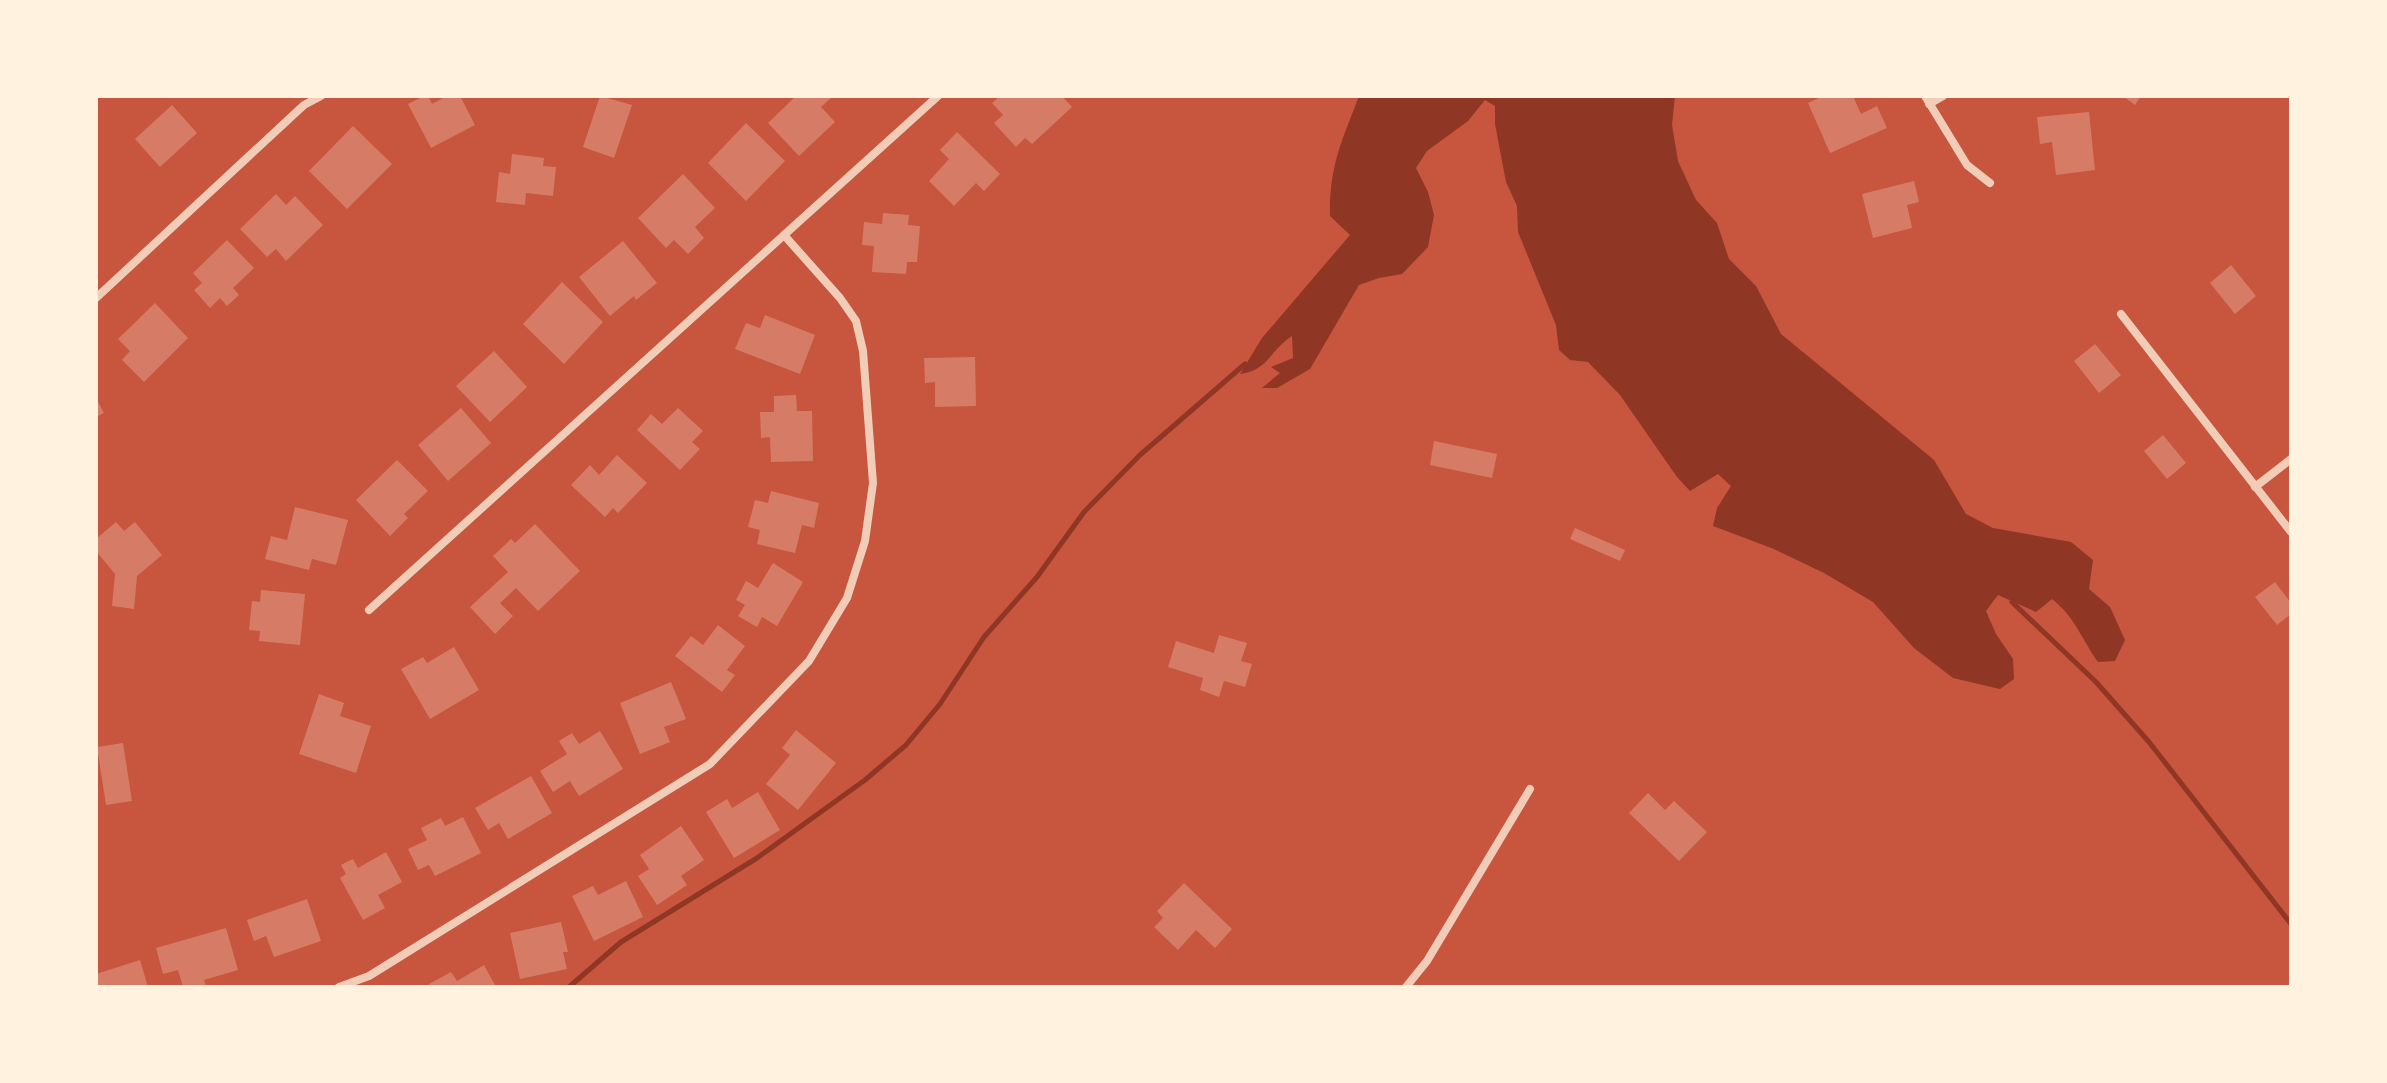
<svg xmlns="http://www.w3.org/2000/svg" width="2387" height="1083" font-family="'Fira Sans Condensed',sans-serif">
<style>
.water{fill:#8f3625}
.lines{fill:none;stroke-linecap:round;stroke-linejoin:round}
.stream{stroke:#8f3625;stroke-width:5}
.building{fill:#d67c66}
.minor{stroke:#f1ccb7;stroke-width:8}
</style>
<rect width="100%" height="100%" fill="#c8553d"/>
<path class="water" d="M1359,96h316l-3,29 6,36 18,39 21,23 12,36 27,27 25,48 153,126 32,54 27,14 78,14 22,18 -4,29 21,18 15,33 -10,21 -17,1c-17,-24 -23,-45 -46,-63l-16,13 -38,-17 -12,16 10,23 17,25 1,20 -14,10 -47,-11 -39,-30 -41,-46 -49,-29 -50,-24 -61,-23 4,-18 14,-22 -13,-12 -28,17 -13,-14 -57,-82 -32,-33 -18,-2 -11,-10 -3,-25 -38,-93 -1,-26 -11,-24 -11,-58v-18l-10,-6 -17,21 -41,30 -11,17 12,24 6,23 -6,32 -26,27 -23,4 -20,7 -49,84 -33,19h-15l18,-15 -9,-6 22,-9 -1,-22c-22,14 -24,35 -52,38l22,-36 88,-103 -20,-19c-1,-50 12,-75 29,-120z"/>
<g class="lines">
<g class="stream">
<path d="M2012,602l84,80 53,60 142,182"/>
<path d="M569,987l52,-45 136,-84 108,-78 41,-35 34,-41 44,-67 53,-60 47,-65 56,-57 105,-91"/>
</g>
</g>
<g class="building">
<path d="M424,96h4l4,8 15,-8h13l15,29 -44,23 -23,-44z"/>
<path d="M600,96l32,9 -18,53 -31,-11z"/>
<path d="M796,96h34l1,2 -10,9 14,15 -36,34 -31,-33z"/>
<path d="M1000,96h62l10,11 -40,37 -7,-6 -9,9 -22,-24 9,-8 -11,-12z"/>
<path d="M1823,96h30l8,18 16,-8 10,22 -57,25 -22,-50z"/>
<path d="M2123,96h18l-6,9z"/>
<path d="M172,105l25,28 -37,34 -25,-28z"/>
<path d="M2089,112l6,58 -39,5 -4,-33 -12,2 -3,-27z"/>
<path d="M746,123l39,38 -39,40 -38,-38z"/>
<path d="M353,126l39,38 -45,45 -38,-38z"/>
<path d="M957,132l43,42 -16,17 -8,-8 -22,23 -25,-25 20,-22 -9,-9z"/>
<path d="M512,154l32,4 -1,8 13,1 -3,29 -27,-3 -1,12 -29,-3 3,-30 11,2z"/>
<path d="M683,174l32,34 -20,19 9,11 -16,16 -14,-14 -8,8 -28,-30z"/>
<path d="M1914,181l5,21 -12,3 5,23 -39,10 -11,-44z"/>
<path d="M276,194l10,11 9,-9 28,29 -37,36 -10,-12 -9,8 -27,-28z"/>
<path d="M883,213l26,2 -1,10 12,1 -3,36h-10l-1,12 -34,-2 2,-26 -12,-1 2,-23 18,2z"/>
<path d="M227,240l27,28 -21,20 6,7 -12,11 -7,-8 -10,10 -16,-18 8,-7 -9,-10z"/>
<path d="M623,241l34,42 -21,17 -2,-4 -24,20 -31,-39z"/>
<path d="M2231,265l25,31 -21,18 -25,-31z"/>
<path d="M562,282l41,40 -39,42 -41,-40z"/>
<path d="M155,303l33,35 -44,44 -22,-22 8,-9 -12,-12z"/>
<path d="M765,315l50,20 -15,39 -65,-25 11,-26 14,5z"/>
<path d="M2095,344l26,31 -22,18 -25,-32z"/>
<path d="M494,351l33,36 -37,35 -34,-36z"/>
<path d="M975,357l1,49 -41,1v-25l-10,1 -1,-25z"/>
<path d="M796,395l1,16h15l1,50 -42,1 -1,-25 -9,1 -1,-26h14v-16z"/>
<path d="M96,398l8,15 -8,4z"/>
<path d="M461,408l30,35 -43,38 -30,-36z"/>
<path d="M678,408l25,23 -11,11 8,7 -20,21 -43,-40 14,-16 11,10z"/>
<path d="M2163,435l23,28 -19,16 -23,-28z"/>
<path d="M1434,441l63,13 -5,24 -62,-13z"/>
<path d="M617,455l30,28 -29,30 -5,-5 -8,9 -34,-32 19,-20 9,10z"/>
<path d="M397,460l31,31 -24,23 4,4 -18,18 -34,-36z"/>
<path d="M771,491l48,12 -5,25 -12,-3 -7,28 -38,-9 3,-14 -12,-3 7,-27 13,3z"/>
<path d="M295,507l53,13 -12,45 -24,-6 -3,11 -44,-11 6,-23 16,4z"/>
<path d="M116,522l8,9 11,-9 27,33 -25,21 -3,33 -22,-3 3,-32 -19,-23v-12z"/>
<path d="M535,524l45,47 -42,40 -22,-23 -16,15 13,13 -18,18 -25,-27 38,-35 -15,-16 18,-17 4,4z"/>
<path d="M1575,528l50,22 -5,11 -50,-22z"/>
<path d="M773,563l30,19 -26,44 -15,-9 -5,10 -19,-11 7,-11 -9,-5 10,-19 12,7z"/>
<path d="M2275,582l16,21v11l-14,11 -22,-28z"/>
<path d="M261,590l44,4 -5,51 -41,-4 1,-10 -11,-1 3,-29 8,1z"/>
<path d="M718,625l27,21 -18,24 8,5 -13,17 -47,-36 16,-20 12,9z"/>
<path d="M1219,635l28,8 -6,18 11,3 -7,23 -21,-6 -5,16 -19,-7 3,-12 -35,-11 8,-26 38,12z"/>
<path d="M454,647l25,43 -49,29 -29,-50 22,-12 4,6z"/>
<path d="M671,682l15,37 -22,8 6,15 -30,12 -20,-51z"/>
<path d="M319,694l25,9 -4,13 31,10 -15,47 -57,-19z"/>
<path d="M796,730l40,33 -38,47 -32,-26 24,-29 -8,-7z"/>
<path d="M600,731l23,38 -44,27 -9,-15 -17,11 -13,-21 27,-17 -8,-13 13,-8 7,11z"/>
<path d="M123,743l9,58 -26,4 -9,-58z"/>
<path d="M531,776l21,37 -44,26 -9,-16 -11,7 -13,-22z"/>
<path d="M758,792l22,38 -46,28 -28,-46 21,-13 5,9z"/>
<path d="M1648,793l17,17 9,-9 33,31 -28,29 -50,-48z"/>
<path d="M463,817l18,36 -46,23 -6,-11 -11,5 -10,-21 19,-9 -6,-12 20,-10 4,8z"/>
<path d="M681,826l23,34 -23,16 6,9 -30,20 -19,-29 11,-7 -9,-14z"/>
<path d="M386,852l16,30 -24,13 7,13 -22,12 -23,-42 6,-4 -5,-9 12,-6 5,9z"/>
<path d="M626,881l17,36 -49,24 -22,-45 21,-10 5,9z"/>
<path d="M1184,883l48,46 -17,19 -19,-18 -18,20 -24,-23 9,-9 -6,-7z"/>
<path d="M307,899l14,42 -47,16 -8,-21 -12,5 -7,-21z"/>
<path d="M561,922l7,30h-5l4,17 -47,10 -10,-46z"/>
<path d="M226,928l12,42 -34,10 2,7h-23l-5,-17 -15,4 -7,-26z"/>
<path d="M140,960l8,27h-52v-13z"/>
<path d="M484,965l12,22h-65l-2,-3 22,-12 6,9z"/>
</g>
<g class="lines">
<g class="minor">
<path d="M1925,96l42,69 23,18"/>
<path d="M1929,104l14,-8"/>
<path d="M96,298l208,-193 17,-9"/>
<path d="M2121,314l170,218"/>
<path d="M2255,487l36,-28"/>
<path d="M369,610l569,-514"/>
<path d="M339,987l30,-11 341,-212 99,-103 38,-63 18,-57 8,-58 -10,-132 -7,-30 -16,-23 -56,-63"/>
<path d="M1406,987l21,-26 103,-172"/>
</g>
</g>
<rect width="2387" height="1083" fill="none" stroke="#fff3e0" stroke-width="196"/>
</svg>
